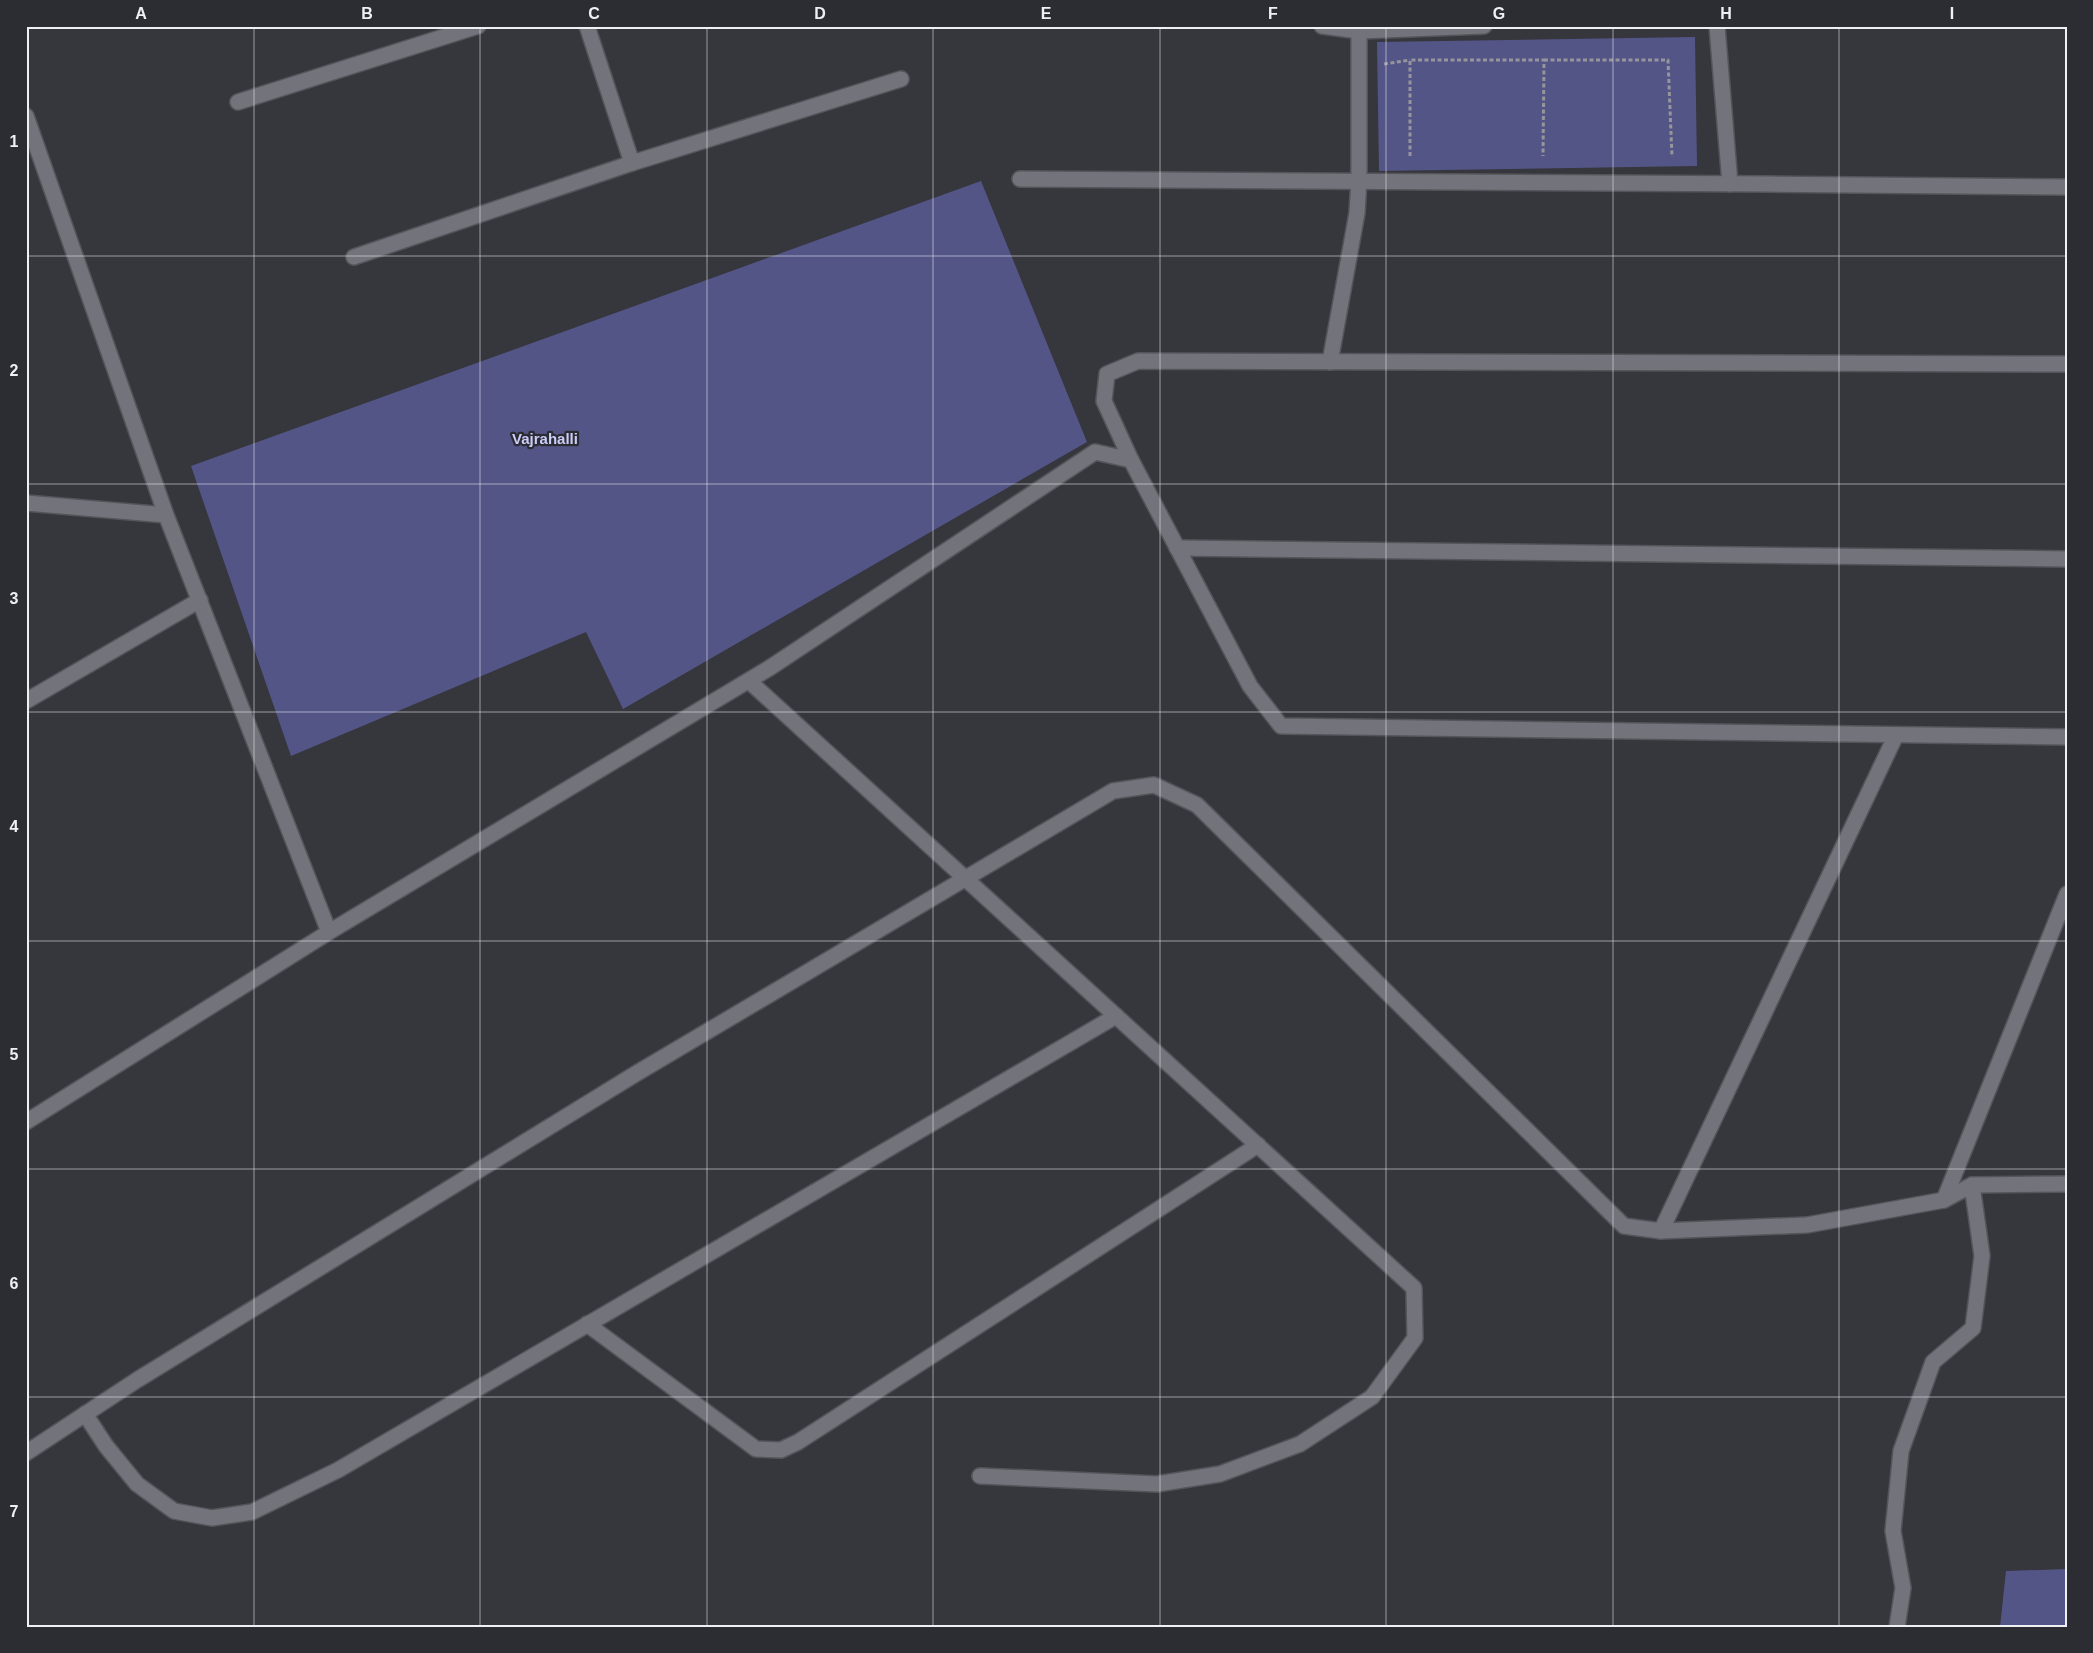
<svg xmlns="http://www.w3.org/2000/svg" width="2093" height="1653" font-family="Arial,sans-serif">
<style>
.green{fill:#545587}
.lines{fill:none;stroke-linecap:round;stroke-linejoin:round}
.minor-casing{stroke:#54555a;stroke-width:18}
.path{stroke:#95959b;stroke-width:3;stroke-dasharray:4 2.5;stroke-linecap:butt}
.minor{stroke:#73737b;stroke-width:15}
.grid{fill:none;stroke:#eff0f4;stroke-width:1;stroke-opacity:0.55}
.labels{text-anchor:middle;stroke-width:4.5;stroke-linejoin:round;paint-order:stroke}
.quarter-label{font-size:15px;font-weight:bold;fill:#cbcdf9;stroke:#2c2c33}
.neatline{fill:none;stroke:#eff0f4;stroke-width:2}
.grid-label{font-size:16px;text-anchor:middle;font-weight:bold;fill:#eff0f4}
</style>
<rect width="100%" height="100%" fill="#36363d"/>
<g class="green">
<path d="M1695,37l2,129 -318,5 -2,-129z"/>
<path d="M981,181l106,261 -464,267 -37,-77 -295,124 -100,-290z"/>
<path d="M2067,1569v58h-67l6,-56z"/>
</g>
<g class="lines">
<defs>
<g id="minor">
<path d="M587,26l45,137"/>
<path d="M1322,26l37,5 125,-5"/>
<path d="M1717,26l13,158"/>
<path d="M238,102l240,-76"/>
<path d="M26,116l140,399 163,417"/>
<path d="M1020,179c349,0 698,5 1047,8"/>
<path d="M354,257l278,-94 269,-84"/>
<path d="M1330,362l27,-149 2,-34v-148"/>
<path d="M1131,460l-27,-59 3,-27 31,-13 929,3"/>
<path d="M26,503l140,12"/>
<path d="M1177,548l890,11"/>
<path d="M749,681l665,607 1,50 -43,59 -72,47 -80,30 -63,10 -177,-8"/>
<path d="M26,701l174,-101"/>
<path d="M26,1122l303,-190 442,-265 324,-215 36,8 119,226 31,40 786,11"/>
<path d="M1972,1185l95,-1"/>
<path d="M1944,1200l123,-306"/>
<path d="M1661,1231l235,-496"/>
<path d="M587,1324l169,125 25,1 17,-8 460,-297"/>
<path d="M85,1414l21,32 31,38 37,27 38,7 40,-6 86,-42 778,-454"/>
<path d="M26,1453l111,-73 500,-307 476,-282 41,-6 43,20 427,421 37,5 146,-6 137,-25 28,-15 10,71 -9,72 -40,34 -32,89 -8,80 10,57 -6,39"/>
</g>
</defs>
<use href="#minor" class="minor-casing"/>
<g class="path">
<path d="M1544,60h124l4,97"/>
<path d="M1384,64l26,-4"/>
<path d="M1410,156v-96h134l-1,96"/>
</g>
<use href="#minor" class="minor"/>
</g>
<path class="grid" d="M254,26v1601M480,26v1601M707,26v1601M933,26v1601M1160,26v1601M1386,26v1601M1613,26v1601M1839,26v1601M26,256h2041M26,484h2041M26,712h2041M26,941h2041M26,1169h2041M26,1397h2041"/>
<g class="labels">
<g class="quarter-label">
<text x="545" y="444">Vajrahalli</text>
</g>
</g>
<rect width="2093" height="1653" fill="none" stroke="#2c2c33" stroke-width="55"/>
<rect x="28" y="28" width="2038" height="1598" class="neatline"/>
<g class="grid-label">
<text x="141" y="19">A</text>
<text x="367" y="19">B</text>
<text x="594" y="19">C</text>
<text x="820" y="19">D</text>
<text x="1046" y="19">E</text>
<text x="1273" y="19">F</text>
<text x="1499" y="19">G</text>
<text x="1726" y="19">H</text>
<text x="1952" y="19">I</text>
<text x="14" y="147">1</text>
<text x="14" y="376">2</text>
<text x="14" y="604">3</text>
<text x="14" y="832">4</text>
<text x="14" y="1060">5</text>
<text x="14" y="1289">6</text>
<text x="14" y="1517">7</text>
</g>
</svg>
